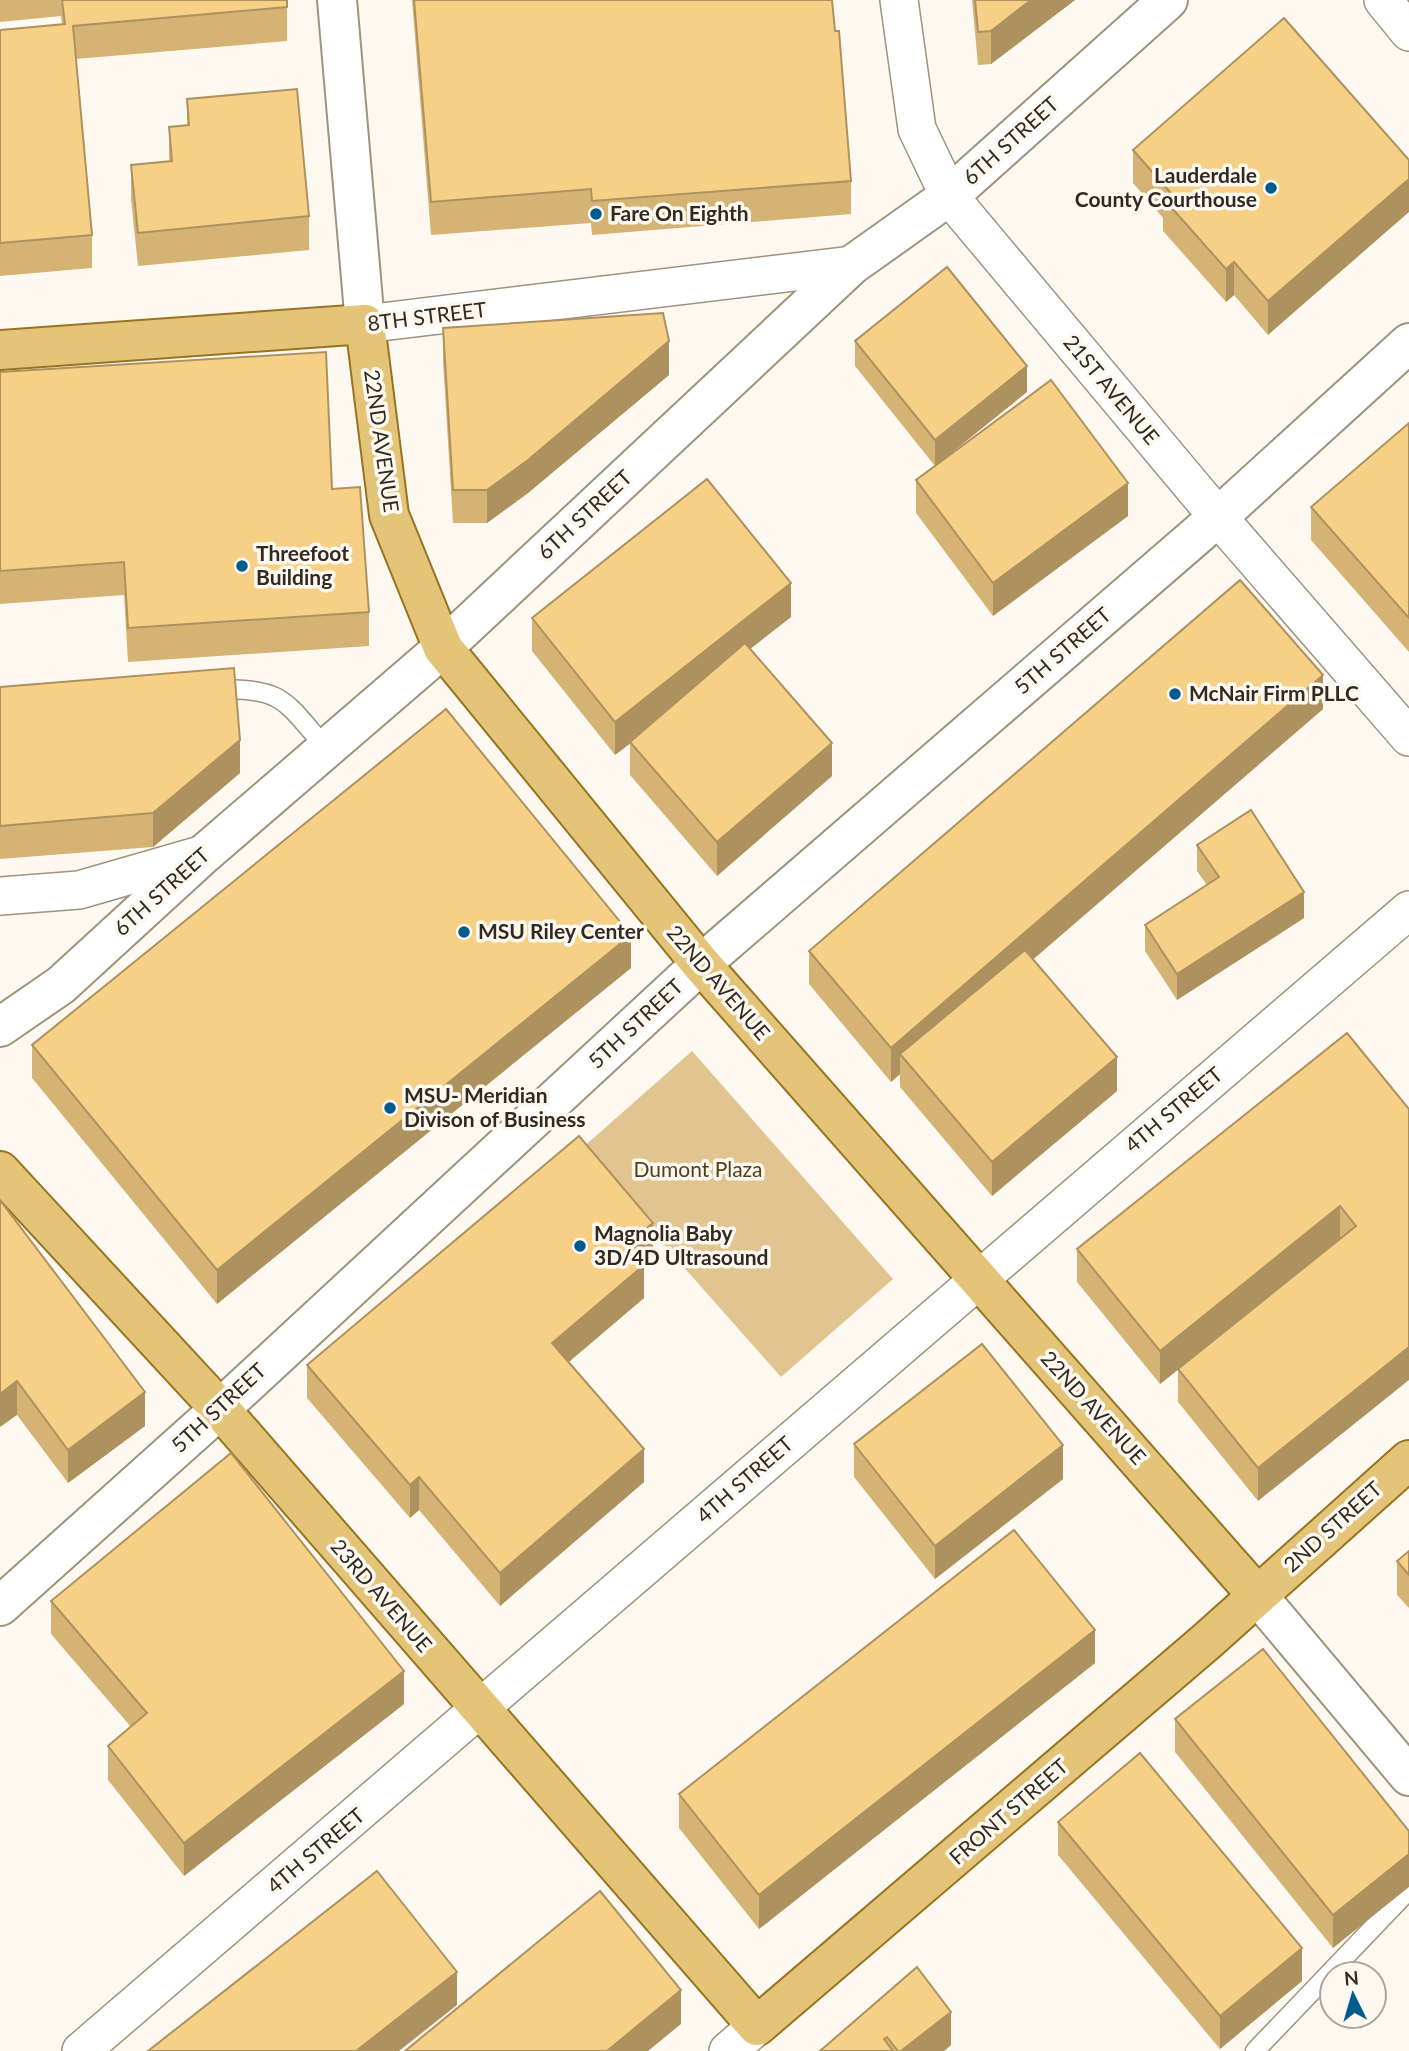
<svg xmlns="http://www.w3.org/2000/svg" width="1409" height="2051" font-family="Lato,sans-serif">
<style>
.green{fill:#e1c48f}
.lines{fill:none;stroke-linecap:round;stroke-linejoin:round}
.lane-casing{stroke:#9f937e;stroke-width:21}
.street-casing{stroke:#9f937e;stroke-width:40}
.secondary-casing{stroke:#9f937e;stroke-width:42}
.primary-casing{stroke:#997420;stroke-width:42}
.lane{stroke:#fff;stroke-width:18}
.street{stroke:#fff;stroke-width:37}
.secondary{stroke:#fff;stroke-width:38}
.primary{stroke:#e4c479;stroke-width:38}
.wall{fill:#d4b375}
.shaded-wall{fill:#ad925f}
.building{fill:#f7d088;stroke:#ad925f;stroke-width:2}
.poi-dot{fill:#005c8d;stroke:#fef9f0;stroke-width:2.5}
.labels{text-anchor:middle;stroke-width:7;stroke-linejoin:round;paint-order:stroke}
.street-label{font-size:21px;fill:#302b22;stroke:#fef9f0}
.poi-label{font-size:21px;font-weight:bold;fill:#302b22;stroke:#fef9f0;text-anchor:start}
.park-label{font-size:21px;fill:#533f17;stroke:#fef9f0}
</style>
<rect width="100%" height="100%" fill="#fef9f0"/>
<path class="green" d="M692,1051l201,228 -112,98 -201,-227z"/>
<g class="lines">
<defs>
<g id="lane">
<path d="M214,689c71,0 68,9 112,59"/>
<path d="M1255,2051l154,-161"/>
</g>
<g id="street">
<path d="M899,0l18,129 32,67 269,321 191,220"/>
<path d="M1383,0l26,32"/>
<path d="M365,324l487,-59"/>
<path d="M0,896l79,-6 125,-36"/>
<path d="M81,2051c445,-378 883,-763 1328,-1141"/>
<path d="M728,2051l29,-25"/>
</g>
<g id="secondary">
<path d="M337,0l28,324"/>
<path d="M0,1027l61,-42 143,-131 239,-206 409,-383 97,-69 219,-196"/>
<path d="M1257,1595l152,181"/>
<path d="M0,1606l220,-197 481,-445 517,-447 191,-174"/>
</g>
<g id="primary">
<path d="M0,350l365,-26 24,191 54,133 258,316 556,631"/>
<path d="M0,1171l220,238 537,617 450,-385 202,-181"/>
</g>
</defs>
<use href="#lane" class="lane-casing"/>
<use href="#street" class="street-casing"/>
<use href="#secondary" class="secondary-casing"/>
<use href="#primary" class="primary-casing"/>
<use href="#lane" class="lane"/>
<use href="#street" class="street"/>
<use href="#secondary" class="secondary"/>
<use href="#primary" class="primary"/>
</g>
<g class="wall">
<path d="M0,0h287v41l-211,18 16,176v33l-92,8v-246l62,-6 -1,-8 -61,6z"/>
<path d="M412,0h420l19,181v33l-259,21 -1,-12 -160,12z"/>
<path d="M972,0h103l-84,64 -13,1z"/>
<path d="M1284,18l-16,317 -34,-40 -8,7 -63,-71v-13l-30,-35v-33z"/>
<path d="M187,99l122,117v34l-171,16 -7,-67v-34l38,-3v-35l18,-1z"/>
<path d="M443,328l226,47 -141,118 -41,30h-34l-10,-162z"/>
<path d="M855,341l172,51 -92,74 -80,-100z"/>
<path d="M0,372l332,117 37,123v34l-241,16 -4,-67 -124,9z"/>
<path d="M1409,423v229l-98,-112v-33z"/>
<path d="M916,480l212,36 -135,100 -77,-103z"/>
<path d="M791,617l-41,31 82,128 -115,100 -87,-101v-31l-15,11 -83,-104v-33z"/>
<path d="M0,687l240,86 -87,74 -153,12z"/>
<path d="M1323,709l-290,250 84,132 -125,105 -92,-109v-13l-9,8 -82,-98v-33z"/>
<path d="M1197,845l107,73 -127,82 -32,-49v-26l62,-40 -10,-14z"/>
<path d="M631,968l-414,336 -185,-226v-33z"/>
<path d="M1409,1109l-151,392 -80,-99v-32l-18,14 -83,-102v-33z"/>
<path d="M0,1200l145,226 -77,57 -51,-68z"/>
<path d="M653,1256l-10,8 1,34 -75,64 75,120 -144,124 -81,-96 -9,8 -103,-120v-33z"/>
<path d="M854,1444l209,35 -128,100 -81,-102z"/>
<path d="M1409,1551v57l-12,-13v-34z"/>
<path d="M51,1601l353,103 -220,172 -76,-96v-34l23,-19 -80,-93z"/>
<path d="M1095,1663l-336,266 -80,-101v-34z"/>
<path d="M1175,1719l234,112 -76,117 -158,-196z"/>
<path d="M1058,1822l244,159 -82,68 -162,-194z"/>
<path d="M917,1967l34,78 -7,6h-124z"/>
</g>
<g class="shaded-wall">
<path d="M1031,0h44l-84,64v-33z"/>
<path d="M1409,179v33l-141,123v-34z"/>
<path d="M1234,262v33l-8,7v-33z"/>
<path d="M669,341v34l-141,118 -41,30v-33z"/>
<path d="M1027,366v26l-92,74v-26z"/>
<path d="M1128,483v33l-135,100v-33z"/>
<path d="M791,583v34l-176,138v-33z"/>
<path d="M1323,675v34l-413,357 -10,-12v20l-9,8v-34z"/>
<path d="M240,740v33l-87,74v-34z"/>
<path d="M832,743v33l-115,100v-34z"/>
<path d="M1304,892v26l-127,82v-26z"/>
<path d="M631,935v33l-414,336v-34z"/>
<path d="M1117,1057v34l-125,105v-34z"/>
<path d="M1340,1206v33l-180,145v-33z"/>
<path d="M653,1223v33l-26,22v-34z"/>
<path d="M644,1265v33l-92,78v-33z"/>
<path d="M1409,1347v33l-151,121v-33z"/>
<path d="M17,1381v34l-17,12v-33z"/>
<path d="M145,1392v34l-77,57v-33z"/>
<path d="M1063,1445v34l-128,100v-33z"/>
<path d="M644,1449v33l-144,124v-33z"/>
<path d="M419,1477v33l-9,8v-33z"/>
<path d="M1095,1630v33l-336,266v-34z"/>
<path d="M404,1671v33l-220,172v-33z"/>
<path d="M1409,1854v33l-76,61v-33z"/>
<path d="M1302,1948v33l-82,68v-33z"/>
<path d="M457,1972v33l-58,46h-43z"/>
<path d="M681,1990v34l-33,27h-41z"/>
<path d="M951,2012v33l-7,6h-43z"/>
</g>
<g class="building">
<path d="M62,0h225v7l-214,19 19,209 -92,8v-213l65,-6z"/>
<path d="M414,0h418l3,31h4l12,150 -259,20 -1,-12 -160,13z"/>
<path d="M975,0h56l-40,31 -13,1z"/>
<path d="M1284,18l125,142v19l-141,122 -34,-39 -8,7 -63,-71 7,-6 -37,-42z"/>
<path d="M297,89l12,127 -171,17 -7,-68 41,-4 -3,-34 20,-2 -2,-26z"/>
<path d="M947,267l80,99 -92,74 -80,-99z"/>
<path d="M663,313l6,28 -141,119 -41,30h-34l-10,-162z"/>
<path d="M326,352l6,137 28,-2 9,125 -241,16 -4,-66 -124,9v-199z"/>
<path d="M1051,380l77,103 -135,100 -77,-103z"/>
<path d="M1409,423v195l-98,-111z"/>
<path d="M707,479l84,104 -176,139 -83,-104z"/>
<path d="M1240,580l83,95 -432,373 -82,-97z"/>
<path d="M745,643l87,100 -115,99 -87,-100z"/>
<path d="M234,668l6,72 -87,73 -153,13v-139z"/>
<path d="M446,709l185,226 -414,335 -185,-225z"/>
<path d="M1251,810l53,82 -127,82 -32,-49 74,-48 -22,-32z"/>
<path d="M1025,950l92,107 -125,105 -92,-108z"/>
<path d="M1347,1033l62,76v238l-151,121 -80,-99 178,-143 -16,-20 -180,145 -83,-102z"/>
<path d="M579,1136l74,87 -26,21 17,21 -92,78 92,106 -144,124 -81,-96 -9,8 -103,-120z"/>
<path d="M0,1200l145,192 -77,58 -51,-69 -17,13z"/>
<path d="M982,1344l81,101 -128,101 -81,-102z"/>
<path d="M231,1453l173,218 -220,172 -76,-97 39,-33 -96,-112z"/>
<path d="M1014,1530l81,100 -336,265 -80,-101z"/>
<path d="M1409,1551v24l-12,-14z"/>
<path d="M1263,1649l146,182v23l-76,61 -158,-196z"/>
<path d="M1140,1753l162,195 -82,68 -162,-194z"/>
<path d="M377,1871l80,101 -101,79h-208z"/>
<path d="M600,1891l81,99 -74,61h-202z"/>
<path d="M917,1967l34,45 -50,39h-3l-11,-14 -3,2 9,12h-73z"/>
</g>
<g class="poi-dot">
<circle cx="1271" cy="188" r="7"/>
<circle cx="596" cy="214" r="7"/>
<circle cx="242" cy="566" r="7"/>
<circle cx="1175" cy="694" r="7"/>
<circle cx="464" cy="932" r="7"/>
<circle cx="390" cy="1108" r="7"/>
<circle cx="580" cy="1246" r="7"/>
</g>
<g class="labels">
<g class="street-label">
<text transform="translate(1011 141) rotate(-42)" y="7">6TH STREET</text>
<text transform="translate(427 317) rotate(-7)" y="7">8TH STREET</text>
<text transform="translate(1111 390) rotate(50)" y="7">21ST AVENUE</text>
<text transform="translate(381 441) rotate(82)" y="7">22ND AVENUE</text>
<text transform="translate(585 515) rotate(-43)" y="7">6TH STREET</text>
<text transform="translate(1063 651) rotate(-41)" y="7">5TH STREET</text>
<text transform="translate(162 892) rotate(-42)" y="7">6TH STREET</text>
<text transform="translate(718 983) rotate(49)" y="7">22ND AVENUE</text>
<text transform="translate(636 1024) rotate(-43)" y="7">5TH STREET</text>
<text transform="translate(1174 1110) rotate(-40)" y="7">4TH STREET</text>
<text transform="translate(219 1408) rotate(-43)" y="7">5TH STREET</text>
<text transform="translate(1093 1408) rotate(48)" y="7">22ND AVENUE</text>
<text transform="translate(745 1480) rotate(-41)" y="7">4TH STREET</text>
<text transform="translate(1333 1527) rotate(-42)" y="7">2ND STREET</text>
<text transform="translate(381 1596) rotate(49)" y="7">23RD AVENUE</text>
<text transform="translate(1009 1812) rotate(-41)" y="7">FRONT STREET</text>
<text transform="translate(316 1851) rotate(-40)" y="7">4TH STREET</text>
</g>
<g class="poi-label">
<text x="1257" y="183" text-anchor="end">Lauderdale<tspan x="1257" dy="24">County Courthouse</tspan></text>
<text x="610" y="221">Fare On Eighth</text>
<text x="256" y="561">Threefoot<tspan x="256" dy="24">Building</tspan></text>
<text x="1189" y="701">McNair Firm PLLC</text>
<text x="478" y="939">MSU Riley Center</text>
<text x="404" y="1103">MSU- Meridian<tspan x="404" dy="24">Divison of Business</tspan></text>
<text x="594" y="1241">Magnolia Baby<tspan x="594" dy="24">3D/4D Ultrasound</tspan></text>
</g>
<g class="park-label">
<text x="698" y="1177">Dumont Plaza</text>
</g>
</g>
<g transform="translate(1353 1995) rotate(355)"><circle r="33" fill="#fef9f0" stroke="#aca79e" stroke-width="2"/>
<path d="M0-5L12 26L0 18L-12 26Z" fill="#005c8d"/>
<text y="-10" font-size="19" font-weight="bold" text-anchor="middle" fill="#302b22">N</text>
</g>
</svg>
